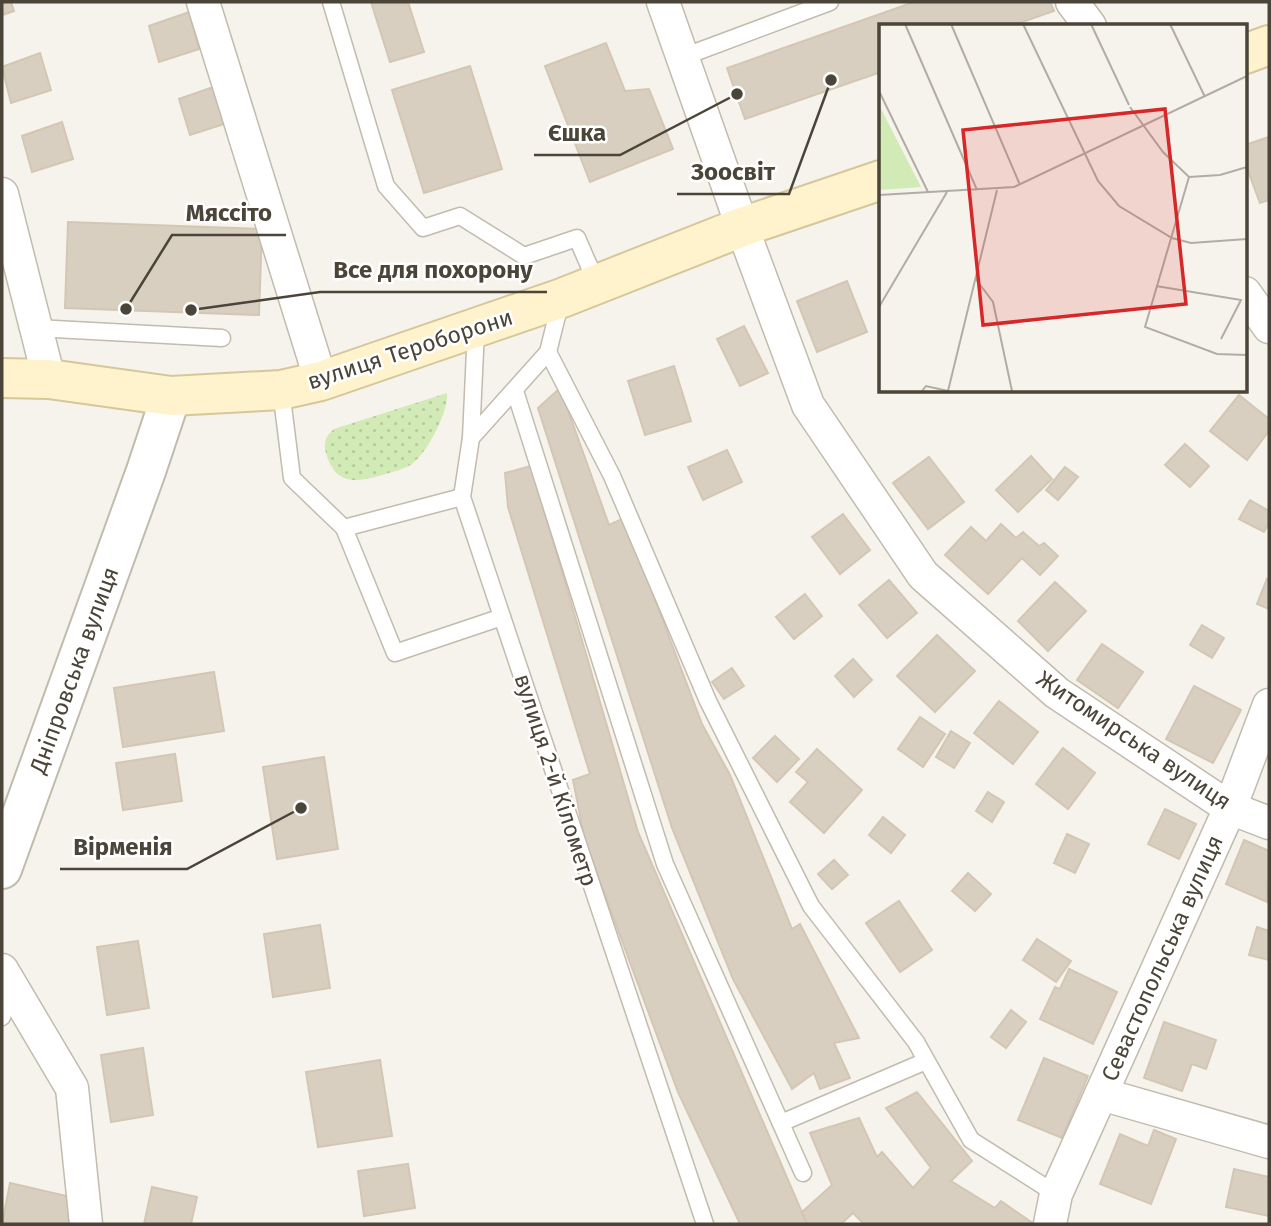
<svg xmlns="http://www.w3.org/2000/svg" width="1271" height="1226" font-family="'Fira Sans',sans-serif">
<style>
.grass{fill:url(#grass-dots)}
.building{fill:#d8cfc1;stroke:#d3c7b4;stroke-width:2}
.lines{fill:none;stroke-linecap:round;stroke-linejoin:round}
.service-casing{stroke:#c2bbae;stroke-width:19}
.minor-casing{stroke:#c2bbae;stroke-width:35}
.tertiary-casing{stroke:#c2bbae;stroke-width:42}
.secondary-casing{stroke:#d6c79b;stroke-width:42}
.service{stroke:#fff;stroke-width:16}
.minor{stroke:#fff;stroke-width:32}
.tertiary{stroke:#fff;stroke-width:38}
.secondary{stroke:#fff3cd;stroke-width:38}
.labels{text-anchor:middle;stroke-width:5;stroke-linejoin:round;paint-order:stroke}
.street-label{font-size:23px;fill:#4b4439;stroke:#fff}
.inset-road{fill:none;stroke:#b2ada4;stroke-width:2}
.view{fill:#d62828;fill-opacity:0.15;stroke:#d62828;stroke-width:3.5}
.inset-edge{fill:none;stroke:#4b4439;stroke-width:3.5}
.leader{fill:none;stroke:#4b4439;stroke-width:2.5}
.callout-dot{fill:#4b4439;stroke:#fff;stroke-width:2.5}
.callout-label{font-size:24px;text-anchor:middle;font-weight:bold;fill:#4b4439;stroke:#fff;stroke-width:5;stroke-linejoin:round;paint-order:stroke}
</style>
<defs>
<pattern id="grass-dots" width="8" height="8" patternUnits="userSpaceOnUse" patternTransform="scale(1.75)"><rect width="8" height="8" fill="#d2eab5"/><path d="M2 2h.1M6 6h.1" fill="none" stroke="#b6ca9c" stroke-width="1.8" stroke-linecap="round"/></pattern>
</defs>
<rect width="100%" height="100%" fill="#f6f3ec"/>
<path class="grass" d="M447,393c2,18 -20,60 -35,71 -9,6 -20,8 -30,11 -27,8 -47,10 -56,-22 -3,-10 0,-17 8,-24z"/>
<g class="building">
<path d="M2,2h9l3,9 -12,4z"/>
<path d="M371,2h37l16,50 -34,10z"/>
<path d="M914,2h136l4,9 -43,15h-130v46l-136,47 -18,-51z"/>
<path d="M189,12l10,37 -40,13 -10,-36z"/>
<path d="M606,43l19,48 24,-2 24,60 -83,33 -45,-116z"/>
<path d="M40,53l11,37 -40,13 -9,-36z"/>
<path d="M470,66l32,103 -78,24 -32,-103z"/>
<path d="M219,85l11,37 -40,13 -11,-36z"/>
<path d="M62,122l11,37 -41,13 -10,-36z"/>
<path d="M1269,137v63l-9,3 -15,-40v-18z"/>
<path d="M68,222l194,7 -3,86 -194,-7z"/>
<path d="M847,281l20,51 -50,20 -20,-51z"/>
<path d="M744,326l24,47 -28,13 -23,-47z"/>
<path d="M674,366l17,55 -46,14 -17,-54z"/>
<path d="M560,388l49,137 15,-7 78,206 28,51 62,154 8,-5 59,114 -25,5 16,35 -30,11 -6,-16 -22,16 -59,-110 -61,-151 -134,-420z"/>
<path d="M1239,395l30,24v12l-22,29 -37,-29z"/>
<path d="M1185,444l24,22 -19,21 -25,-22z"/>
<path d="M727,450l15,32 -39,18 -15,-33z"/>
<path d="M1031,456l21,23 -34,33 -22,-22z"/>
<path d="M929,457l35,45 -36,27 -35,-46z"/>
<path d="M531,466l107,366 169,392h-67l-62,-132 -93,-251 -12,-61 17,-6 -82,-267 -3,-34z"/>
<path d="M1065,467l13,10 -20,23 -12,-10z"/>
<path d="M1250,500l19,11v11l-5,10 -25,-13z"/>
<path d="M843,514l27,36 -30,24 -28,-37z"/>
<path d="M1001,524l15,14 7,-6 16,14 5,-3 14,13 -18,19 -18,-17 -34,36 -43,-39 26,-28 15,14z"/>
<path d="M1267,579l2,1v29l-12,-5z"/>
<path d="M889,580l28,33 -30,25 -28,-33z"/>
<path d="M1055,582l31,29 -38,40 -30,-30z"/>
<path d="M805,594l17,22 -28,23 -18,-22z"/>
<path d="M1202,625l22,13 -12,20 -22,-13z"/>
<path d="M937,635l38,36 -40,41 -38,-36z"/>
<path d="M1102,644l41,28 -25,36 -41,-28z"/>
<path d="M853,659l19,21 -18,17 -19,-21z"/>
<path d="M732,668l12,18 -20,13 -12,-17z"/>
<path d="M214,672l10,59 -101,16 -9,-59z"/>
<path d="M1194,686l47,24 -28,53 -47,-24z"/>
<path d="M999,701l39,31 -25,32 -39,-31z"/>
<path d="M920,717l25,17 -22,33 -25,-18z"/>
<path d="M951,731l19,12 -16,25 -18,-11z"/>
<path d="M775,736l24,23 -22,23 -24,-24z"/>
<path d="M1063,748l32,25 -27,36 -32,-25z"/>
<path d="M817,749l45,41 -38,43 -34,-31 18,-20 -12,-10z"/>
<path d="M175,754l7,47 -59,9 -7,-47z"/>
<path d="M324,757l14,92 -61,10 -14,-92z"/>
<path d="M988,792l16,10 -12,20 -16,-11z"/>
<path d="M1165,809l31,15 -17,35 -31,-15z"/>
<path d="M883,817l22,18 -14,18 -22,-18z"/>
<path d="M1067,834l22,10 -14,29 -21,-10z"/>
<path d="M1244,840l25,11 -2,51 -41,-18z"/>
<path d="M834,860l14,15 -16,14 -14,-15z"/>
<path d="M968,873l23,21 -16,17 -23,-20z"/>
<path d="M899,901l33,49 -32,22 -34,-49z"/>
<path d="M320,925l10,63 -57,9 -9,-63z"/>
<path d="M1257,927l12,4v29l-20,-5z"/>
<path d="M1037,939l34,22 -15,21 -33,-22z"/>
<path d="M138,941l11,67 -42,7 -10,-68z"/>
<path d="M1069,969l48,23 -24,52 -53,-25 15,-32 5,2z"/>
<path d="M1011,1010l15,12 -20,26 -15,-11z"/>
<path d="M1164,1022l52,18 -10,29 -14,-5 -10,27 -38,-13z"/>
<path d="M143,1048l10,67 -42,7 -10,-67z"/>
<path d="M1044,1058l44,18 -26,62 -44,-18z"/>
<path d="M380,1060l12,76 -74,11 -12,-75z"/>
<path d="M917,1092l55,69 -21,20 44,27 6,-7 33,23h-170l-11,-11 -12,11h-34l-5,-12 30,-27 -22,-52 49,-15 18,39 5,-5 31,36 18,-20 -45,-60z"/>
<path d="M1154,1130l22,9 -25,65 -51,-20 20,-50 28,12z"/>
<path d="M408,1164l7,44 -51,8 -6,-45z"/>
<path d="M1234,1169l35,8v39l-43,-9z"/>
<path d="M10,1183l65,15 -6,26h-67z"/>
<path d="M152,1187l45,10 -6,27h-47z"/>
</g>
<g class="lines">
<defs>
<g id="service">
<path d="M331,2l55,184 37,42 37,-12 64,40 53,-18 20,46"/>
<path d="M683,57l147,-55"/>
<path d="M36,328l186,10"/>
<path d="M476,329l-5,109 -9,59 243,727"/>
<path d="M548,352l64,124 96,225 103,205 105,136 55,98 85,54"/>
<path d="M281,390l11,88 52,50 51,125 107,-36"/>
<path d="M515,391l150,473 138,309"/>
<path d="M471,438l77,-86 13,-52"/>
<path d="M344,528l118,-31"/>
<path d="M2,1017l10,-30"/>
<path d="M781,1123l145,-62"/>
</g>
<g id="minor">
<path d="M203,2l118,379"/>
<path d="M663,2l86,244 59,159 115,170 134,118 173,115 39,15"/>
<path d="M1072,2l18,24"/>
<path d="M2,194l47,185"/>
<path d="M1245,293l24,34"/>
<path d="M2,970l70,118 14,136"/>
<path d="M1101,1094l168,48"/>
<path d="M1050,1224l6,-30 174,-386 39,-103"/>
</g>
<path id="tertiary" d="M2,869l144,-398 25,-75"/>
<g id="secondary">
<path d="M1245,54l24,-9"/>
<path d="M2,378l47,1 122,17 110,-6 40,-9 241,-83 180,-71 139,-47"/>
</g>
</defs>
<use href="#service" class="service-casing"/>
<use href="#minor" class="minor-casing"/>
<use href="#tertiary" class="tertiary-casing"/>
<use href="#secondary" class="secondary-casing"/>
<use href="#service" class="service"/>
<use href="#minor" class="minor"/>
<use href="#tertiary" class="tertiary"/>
<use href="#secondary" class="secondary"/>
</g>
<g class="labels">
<g class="street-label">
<text transform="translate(410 349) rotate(-18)" y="8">вулиця Тероборони</text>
<text transform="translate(74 670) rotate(-70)" y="8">Дніпровська вулиця</text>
<text transform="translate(1134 740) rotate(34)" y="8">Житомирська вулиця</text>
<text transform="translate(556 780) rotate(72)" y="8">вулиця 2-й Кілометр</text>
<text transform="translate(1162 958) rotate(-66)" y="8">Севастопольська вулиця</text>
</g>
</g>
<g transform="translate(879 24)">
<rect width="368" height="368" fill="#f6f3ec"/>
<path d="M0,81l42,82 -42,3z" fill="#d2eab5"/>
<path class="inset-road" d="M26,0l72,166M72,0l69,161M144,0l75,157 21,25 53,32 19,5 56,-4M212,0l38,81M291,0l35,73M0,67l49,101M251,83l33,45 26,25 31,-2 27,-8M310,153l-44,150 72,27 30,1M0,171l135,-8 233,-111M96,254l18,24 19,89M277,262l85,14 -20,39M0,283l68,-115M43,367l4,-5 22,5M69,367l49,-201"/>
<path class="view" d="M286,85l21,195 -203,21 -20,-195z"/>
<rect width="368" height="368" class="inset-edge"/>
</g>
<path class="leader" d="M737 94L620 155H534M831 80L789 194H677M126 309L172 235H286M191 310L320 292H547M301 808L187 869H60"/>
<g class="callout-dot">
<circle cx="737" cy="94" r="7"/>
<circle cx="831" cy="80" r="7"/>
<circle cx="126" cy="309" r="7"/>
<circle cx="191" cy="310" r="7"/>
<circle cx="301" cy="808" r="7"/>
</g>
<g class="callout-label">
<text x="577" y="141">Єшка</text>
<text x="733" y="180">Зоосвіт</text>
<text x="229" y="221">Мяссіто</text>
<text x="433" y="278">Все для похорону</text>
<text x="123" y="855">Вірменія</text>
</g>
<rect width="1271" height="1226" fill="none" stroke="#4b4439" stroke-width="7"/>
</svg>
